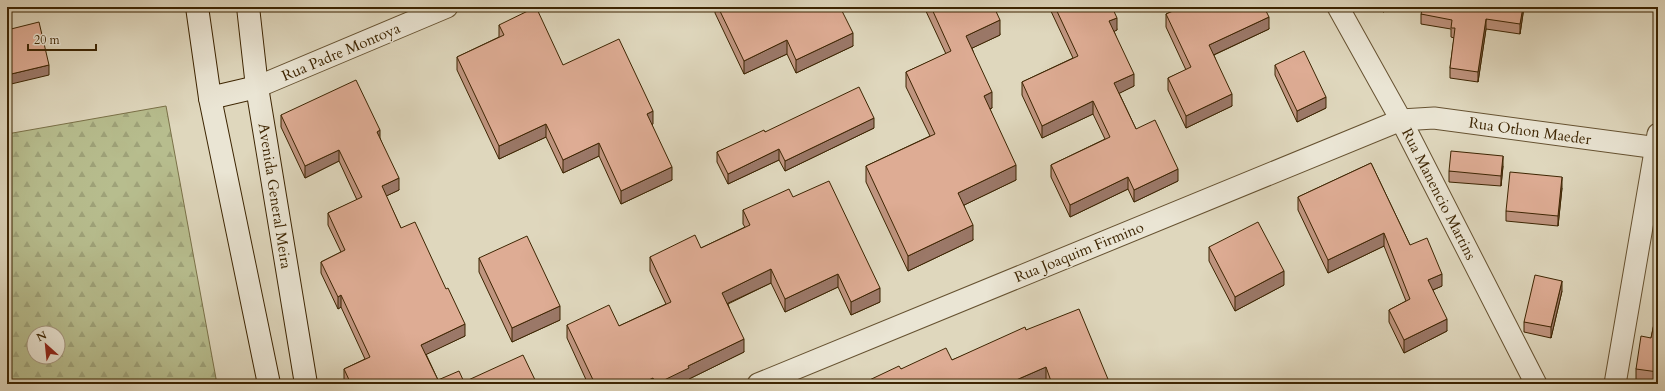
<svg xmlns="http://www.w3.org/2000/svg" width="1665" height="391" font-family="Cardo,serif">
<style>
.forest{fill:url(#forest-firs);stroke:#7a7148;fill-rule:evenodd}
.lines{fill:none;stroke-linecap:round;stroke-linejoin:round}
.street-casing{stroke:#665231;stroke-width:23}
.secondary-casing{stroke:#3d2502;stroke-width:24}
.street{stroke:#eae5d4;stroke-width:21}
.secondary{stroke:#eae5d4;stroke-width:22}
.wall{fill:#bf947f;stroke:#3d2502}
.shaded-wall{fill:#9b7868;stroke:#3d2502}
.building{fill:#deac94;stroke:#3d2502}
.labels{text-anchor:middle;stroke-width:3;stroke-linejoin:round;paint-order:stroke}
.street-label{font-size:15px;fill:#3d2502;stroke:#eae5d4}
</style>
<defs>
<pattern id="forest-firs" width="22" height="20" patternUnits="userSpaceOnUse"><rect width="22" height="20" fill="#b7bd8e"/><path d="M5 1l3.5 6h-7zM16 11l3.5 6h-7z" fill="#9ea279"/></pattern>
</defs>
<rect width="100%" height="100%" fill="#dfd7bd"/>
<filter id="stains"><feTurbulence type="fractalNoise" baseFrequency=".005" numOctaves="4"/><feColorMatrix values="0 0 0 0 .2 0 0 0 0 .09 0 0 0 0 .02 0 0 0 .5 -.17"/></filter>
<radialGradient id="worn" r=".72"><stop offset=".6" stop-color="#630" stop-opacity="0"/><stop offset="1" stop-color="#630" stop-opacity=".3"/></radialGradient>
<path class="forest" d="M166,106l51,278h-210v-250zM34,333h24v24h-24z"/>
<g class="lines">
<defs>
<g id="street">
<path d="M1338,7l63,113 135,264"/>
<path d="M257,87l190,-80"/>
<path d="M758,384l643,-264 33,-2 224,30"/>
<path d="M1615,384l43,-250"/>
</g>
<g id="secondary">
<path d="M197,7l13,91 59,286"/>
<path d="M248,7l9,80 49,297"/>
<path d="M210,98l47,-11"/>
</g>
</defs>
<use href="#street" class="street-casing"/>
<use href="#secondary" class="secondary-casing"/>
<use href="#street" class="street"/>
<use href="#secondary" class="secondary"/>
</g>
<g class="wall">
<path d="M715,7h125l13,39 -57,27 -9,-19 -43,20 -29,-61z"/>
<path d="M924,7h81l-9,4 4,24 -28,13 20,60 -2,1 26,71 -52,25 9,35 -65,31 -42,-89v-16l64,-30 -24,-49v-15l40,-18z"/>
<path d="M1049,7h63l5,23 -3,1 20,55 -15,7 17,36 42,52 -44,21 -6,-13 -58,28 -19,-40v-12l54,-26 -12,-25 -51,24 -20,-43v-13l51,-24z"/>
<path d="M1174,7h90l5,22 -55,26 18,51 -46,22 -18,-38v-12l18,-8 -20,-43v-13l9,-4z"/>
<path d="M1380,7h14l-11,5z"/>
<path d="M1524,7l-4,27 -34,-5 -8,53 -28,-4v-10l4,-30 -3,-1v-8l-30,-5v-10z"/>
<path d="M499,25l64,40 90,59 -1,1 20,55 -51,24 -22,-48 -36,17 -17,-36 -47,22 -42,-89v-13l42,-20z"/>
<path d="M1275,65l51,43 -29,14 -22,-47z"/>
<path d="M281,115l99,23 19,52 -13,6 15,32 64,108 -39,18 12,26 26,2 73,2h-192l-1,-3v-12l21,-10 -24,-52 -3,2 -17,-36v-11l20,-10 -13,-27v-12l29,-13 -18,-39 -34,17 -24,-51z"/>
<path d="M874,128l-89,43 -6,-11 -51,24 -11,-22v-10l48,-20z"/>
<path d="M1371,163l39,82 32,41 -9,4 14,41 -43,22 -15,-31v-12l17,-9 -22,-55 -56,27 -30,-63v-13z"/>
<path d="M1503,166l-2,20 -52,-4v-11z"/>
<path d="M1562,188l-4,38 -52,-5v-10z"/>
<path d="M793,197l87,105 -29,13 -13,-28 -53,25 -14,-29 -43,21 16,48 -55,27v2l-6,3h-95l-21,-46v-13l52,1 47,-22 -16,-33v-14l51,-9 44,-21 -2,-3v-14z"/>
<path d="M1209,247l75,38 -49,26 -26,-50z"/>
<path d="M479,258l81,62 -48,22 -33,-70z"/>
<path d="M1562,291l-11,47 -27,-6v-10z"/>
<path d="M1658,305v79h-7l-15,-2v-13l15,-31z"/>
<path d="M1026,330l84,54h-63l-1,-4 -9,4h-176l40,-15 51,-9z"/>
</g>
<g class="shaded-wall">
<path d="M990,7h15l-15,7z"/>
<path d="M1383,7h11l-11,5z"/>
<path d="M1523,7h1l-4,27v-10z"/>
<path d="M1269,17v12l-60,28v-12z"/>
<path d="M1117,18v12l-8,4v-13z"/>
<path d="M1486,19v10l-8,53v-10z"/>
<path d="M1000,20v15l-34,16v-15z"/>
<path d="M853,33v13l-57,27v-13z"/>
<path d="M787,40v14l-43,20v-13z"/>
<path d="M49,65v10l-42,10v-10z"/>
<path d="M1134,74v12l-20,10v-13z"/>
<path d="M992,92v16l-8,3v-15z"/>
<path d="M1232,94v12l-46,22v-12z"/>
<path d="M1326,97v11l-29,14v-11z"/>
<path d="M1093,101v13l-51,24v-12z"/>
<rect x="7" y="109" width="2" height="10"/>
<path d="M653,111v13l-6,3v-13z"/>
<path d="M874,118v10l-89,43v-10z"/>
<path d="M546,124v13l-47,22v-13z"/>
<path d="M380,130v12l-3,-10z"/>
<path d="M599,143v13l-36,17v-13z"/>
<path d="M779,149v11l-51,24v-10z"/>
<path d="M339,150v11l-34,17v-12z"/>
<path d="M1503,156v10l-2,20v-10z"/>
<path d="M1016,165v15l-58,28v-15z"/>
<path d="M672,167v13l-51,24v-13z"/>
<path d="M1178,169v12l-44,21v-12z"/>
<path d="M1128,177v12l-58,28v-12z"/>
<path d="M1562,177v11l-4,38v-10z"/>
<path d="M399,178v12l-17,8v-12z"/>
<path d="M973,225v15l-65,31v-15z"/>
<path d="M1384,233v13l-56,27v-13z"/>
<path d="M771,269v14l-49,23v-13z"/>
<path d="M1284,271v14l-49,26v-14z"/>
<path d="M838,274v13l-53,25v-13z"/>
<path d="M1442,274v12l-14,6v-12z"/>
<path d="M1562,281v10l-11,47v-11z"/>
<path d="M880,288v14l-29,13v-13z"/>
<path d="M341,295v12l-3,2v-12z"/>
<path d="M560,306v14l-48,22v-14z"/>
<path d="M1447,319v12l-43,22v-13z"/>
<path d="M465,324v12l-44,21v-12z"/>
<path d="M744,339v13l-55,27v2l-6,3h-27l32,-18z"/>
<path d="M1046,367v13l-9,4h-30z"/>
<path d="M653,378v6h-13z"/>
</g>
<g class="building">
<path d="M536,7l27,58 56,-26 34,72 -6,3 25,53 -51,24 -22,-48 -36,17 -17,-36 -47,22 -42,-89 47,-22 -5,-10z"/>
<path d="M718,7h122l13,26 -57,27 -9,-20 -43,21z"/>
<path d="M931,7h63l6,13 -34,16 26,56 -8,4 32,69 -58,28 15,32 -65,31 -42,-90 69,-32 -29,-62 45,-21z"/>
<path d="M1055,7h57l5,11 -8,3 25,53 -20,9 22,46 19,-9 23,49 -44,21 -6,-13 -58,28 -19,-40 59,-28 -17,-36 -51,25 -20,-44 56,-26z"/>
<path d="M1180,7h84l5,10 -60,28 23,49 -46,22 -18,-38 23,-11 -25,-53 14,-6z"/>
<path d="M1423,7h100l-3,17 -34,-5 -8,53 -28,-4 5,-40h-4l1,-8 -31,-6z"/>
<path d="M39,22l10,43 -42,10v-45z"/>
<path d="M1304,51l22,46 -29,14 -22,-46z"/>
<path d="M356,80l24,50 -3,2 22,46 -17,8 19,42 14,-6 31,67 2,-1 17,36 -44,21 17,35 21,-9 5,11 59,-27 14,29h-186l-7,-15 26,-12 -29,-62 -3,2 -17,-35 24,-12 -17,-37 34,-16 -23,-47 -34,16 -24,-51z"/>
<path d="M859,87l15,31 -89,43 -6,-12 -51,25 -11,-22 47,-22 1,2z"/>
<path d="M7,102l2,7h-2z"/>
<path d="M1451,151l52,5 -2,20 -52,-5z"/>
<path d="M1371,163l39,82 17,-7 15,36 -14,6 19,39 -43,21 -15,-30 21,-11 -26,-66 -56,27 -30,-63z"/>
<path d="M1510,172l52,5 -4,39 -52,-5z"/>
<path d="M829,181l51,107 -29,14 -13,-28 -53,25 -14,-30 -49,24 22,46 -56,27 1,2 -33,16 -3,-6 -13,6h-45l-28,-59 42,-20 10,21 52,-24 -21,-45 45,-22 6,13 49,-23 -7,-15 46,-21 4,8z"/>
<path d="M1258,222l26,49 -49,26 -26,-50z"/>
<path d="M527,236l33,70 -48,22 -33,-70z"/>
<path d="M1535,275l27,6 -11,46 -27,-5z"/>
<path d="M1658,305v67l-22,-3 5,-33 10,2z"/>
<path d="M1079,309l31,75h-58l-6,-17 -39,17h-146l38,-18 2,3 45,-21 6,12 73,-33 1,3z"/>
</g>
<g class="labels">
<g class="street-label">
<text transform="translate(341 52) rotate(-23)" y="5">Rua Padre Montoya</text>
<text transform="translate(1530 131) rotate(8)" y="5">Rua Othon Maeder</text>
<text transform="translate(1439 194) rotate(63)" y="5">Rua Manencio Martins</text>
<text transform="translate(275 196) rotate(81)" y="5">Avenida General Meira</text>
<text transform="translate(1079 252) rotate(-22)" y="5">Rua Joaquim Firmino</text>
</g>
</g>
<rect width="1665" height="391" fill="none" stroke="#dfd7bd" stroke-width="24"/>
<rect x="8" y="8" width="1649" height="375" fill="none" stroke="#3d2502" stroke-width="2"/>
<rect x="12" y="12" width="1641" height="367" fill="none" stroke="#3d2502"/>
<g transform="translate(46 345) rotate(333)"><circle r="19" fill="#eae5d4" stroke="#a59880"/>
<path d="M0-3L7 15L0 10L-7 15Z" fill="#8f2418"/>
<text y="-6" font-size="11" font-weight="bold" text-anchor="middle" fill="#3d2502">N</text>
</g>
<path d="M28 44v6h68v-6" fill="none" stroke="#3d2502" stroke-width="2"/>
<text x="34" y="44" font-size="12" fill="#3d2502" stroke="#eae5d4" stroke-width="3" paint-order="stroke">20 m</text>
<rect width="100%" height="100%" filter="url(#stains)"/>
<rect width="100%" height="100%" fill="url(#worn)"/>
</svg>
